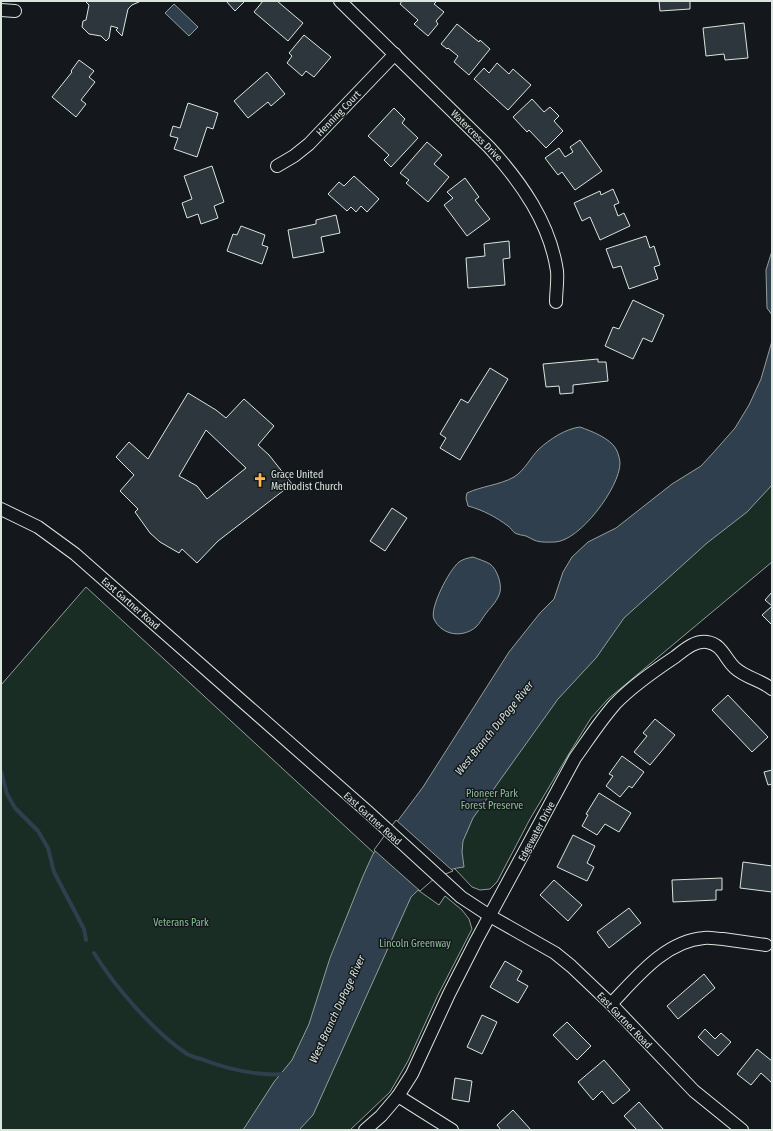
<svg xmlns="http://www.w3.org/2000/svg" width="773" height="1131" font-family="'Fira Sans Condensed',sans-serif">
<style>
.green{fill:#1a2d24;stroke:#939e99}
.water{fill:#2f3f4d;stroke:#939e99}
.pier{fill:#14181c;stroke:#939e99}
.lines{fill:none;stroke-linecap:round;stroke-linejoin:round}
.stream{stroke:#2f3f4d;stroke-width:4}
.building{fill:#2c363c;stroke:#d8e6dc;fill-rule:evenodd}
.minor-casing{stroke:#d8e6dc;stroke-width:14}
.minor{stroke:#14181c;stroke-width:12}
.labels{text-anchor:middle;stroke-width:3;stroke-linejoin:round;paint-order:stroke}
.street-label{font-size:10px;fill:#d8e6dc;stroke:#14181c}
.poi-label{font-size:10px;fill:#d8e6dc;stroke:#14181c;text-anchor:start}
.park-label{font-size:10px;fill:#8ac095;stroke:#14181c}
.water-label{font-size:11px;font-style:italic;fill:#d8e6dc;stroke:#14181c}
</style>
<rect width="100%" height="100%" fill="#14181c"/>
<g class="green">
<path d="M772,424v138l-164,137 -17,19 -21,34 -40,67 -33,63 -7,7 -10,1 -8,-3 -17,-18 -33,-29z"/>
<path d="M86,587l315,291 38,27 6,-9 17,14 7,9 3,10 -34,66 -30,66 -18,31 -40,38h-349v-445z"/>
</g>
<g class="water">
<path d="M174,4l24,23 -9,9 -24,-23z"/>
<path d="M772,251v64l-5,-7 -1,-38z"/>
<path d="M772,341v144l-25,27 -40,31 -83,75 -28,40 -38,41 -85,119 -10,23 -1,11 2,15c-21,2 -38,15 -53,30l-98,218 -14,15h-56l31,-48 18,-22 17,-36 21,-66 33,-82 10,-22 50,-67 86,-135 31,-39 14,-14 9,-27 9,-15 16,-15 28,-14 56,-44 29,-18 12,-13 22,-25 14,-23 12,-26z"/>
<path d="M580,427c11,4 30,11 36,22 2,3 4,11 4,14 0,24 -40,78 -65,79 -5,0 -15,1 -21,-2 -3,-1 -5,-3 -8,-4 -4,-1 -7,-1 -11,-3 -3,-2 -4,-5 -7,-7 -12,-9 -25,-16 -40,-20l-2,-8 1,-5c15,-7 33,-8 47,-16 11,-7 16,-19 25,-28 11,-10 26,-20 41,-22z"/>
<path d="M473,557c5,2 12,4 17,7 7,5 12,20 10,28 -2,8 -8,14 -13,20 -4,5 -7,11 -11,15 -13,11 -34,9 -42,-8 -5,-10 15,-49 25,-57 4,-3 9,-4 14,-5z"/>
</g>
<path class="pier" d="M396,820l57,51 -18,7 -15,13 -46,-41z"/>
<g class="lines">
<g class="stream">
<path d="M1,771l6,23 8,14 23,23 10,17 6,24 30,57 2,11"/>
<path d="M94,953c21,34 60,79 93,101 4,2 10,4 14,5 26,10 57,17 84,15"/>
</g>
</g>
<g class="building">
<path d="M85,1h56l-9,4 -4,4 -6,27 -6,-6 2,-2 -7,-2 -2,12 -3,3 -5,-5 -12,-2 -7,-7 1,-6 3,-1 3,-15z"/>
<path d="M226,1h19l-10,10z"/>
<path d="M263,1h14l26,22 -15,18 -34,-29z"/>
<path d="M402,1h35l-3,3 10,8 -8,9 2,3 -10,12 -14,-12 4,-4 -18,-16z"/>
<path d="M659,1h31v8l-30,2z"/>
<path d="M744,23l4,35 -23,2 -1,-6 -18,2 -3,-28z"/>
<path d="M457,24l22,18 1,-2 10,9 -21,26 -15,-13 4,-6 -10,-8 -1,1 -6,-5z"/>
<path d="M304,35l27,22 -17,20 -8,-6 -4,5 -15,-13 5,-7 -3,-3z"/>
<path d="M79,60l15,11 -5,6 6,5 -14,18 5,4 -10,13 -24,-20 20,-25 -1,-1z"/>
<path d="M497,63l12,11 4,-5 18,16 -23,25 -34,-31 10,-11 5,5z"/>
<path d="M267,72l18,22 -14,12 -3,-4 -20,16 -14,-17z"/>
<path d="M532,99l12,13 6,-5 9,9 -5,5 9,10 -17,17 -17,-18 -2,2 -14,-15z"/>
<path d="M188,103l30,10 -5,16 -6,-2 -10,30 -23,-8 4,-11 -8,-2 3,-10 7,2z"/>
<path d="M394,108l11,11 -3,4 16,15 -27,29 -7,-7 5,-5 -21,-19z"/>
<path d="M580,140l22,31 -27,19 -13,-18 -4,3 -13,-17 14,-10 6,9 8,-5 -3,-5z"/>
<path d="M427,142l15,13 -8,9 15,13 -21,25 -22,-19 3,-3 -9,-7z"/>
<path d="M212,166l12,36 -10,4 4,12 -17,6 -3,-10 -11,4 -5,-15 10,-4 -8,-23z"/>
<path d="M354,176l25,23 -12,13 -6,-6 -5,6 -5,-5 -4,4 -19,-17 11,-12 5,4z"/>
<path d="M465,178l14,19 -4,3 15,19 -23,17 -23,-31 9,-7 -6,-6z"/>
<path d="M613,189l6,14 -5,2 4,11 6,-3 6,13 -30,14 -10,-23 -8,4 -8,-18 26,-12 1,4z"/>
<path d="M336,215l4,18 -19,4 3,15 -31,6 -5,-28 28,-6v-4z"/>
<path d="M241,226l24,9 -3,10 6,2 -6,17 -35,-13 6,-17 4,1z"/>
<path d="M646,236l4,12 4,-2 6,19 -6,2 4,12 -29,10 -8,-23 -8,2 -7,-19z"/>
<path d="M509,241l1,17 -7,1 2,26 -37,3 -2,-30 19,-2 -1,-12z"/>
<path d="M633,300l31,15 -12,27 -9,-4 -10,21 -28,-13 8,-19 6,2z"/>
<path d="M598,359v3h8l2,19 -35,4v8l-13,1 -1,-8 -13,1 -3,-23z"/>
<path d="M490,368l18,11 -48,81 -20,-12 6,-10 -6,-4 21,-35 7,4z"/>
<path d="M188,393l28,17 10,8 18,-19 30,27 -16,19 11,10 23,29 -74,57 -21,22 -15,-14 -3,4 -19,-11 -10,-9 -15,-21 3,-3 -18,-18 14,-16 -18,-18 13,-15 19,17zM206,430l40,38 -39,31 -10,-13 -18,-10z"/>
<path d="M392,508l15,10 -22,33 -15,-10z"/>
<path d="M772,592v33l-10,-10 10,-9 -7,-6z"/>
<path d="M728,695l40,42 -16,15 -40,-42z"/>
<path d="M655,719l20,16 -25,30 -16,-13 13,-16 -4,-3z"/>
<path d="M622,756l22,16 -12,16 -3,-2 -9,11 -14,-11 7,-10 -4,-2z"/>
<path d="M772,770v14l-4,1 -4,-13z"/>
<path d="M599,793l32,20 -12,19 -14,-8 -8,11 -15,-9 6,-11 -2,-1z"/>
<path d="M573,835l22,11 -8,17 7,4 -7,14 -30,-14z"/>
<path d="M743,862l29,4v26l-32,-4z"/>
<path d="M722,878v12h-6v10l-43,2 -1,-22z"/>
<path d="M554,880l28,25 -14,16 -28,-26z"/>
<path d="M629,908l12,15 -32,25 -12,-16z"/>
<path d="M505,961l17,10 -5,9 11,6 -10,17 -28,-16z"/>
<path d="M704,974l11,14 -37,31 -11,-13z"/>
<path d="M482,1015l15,7 -15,32 -15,-7z"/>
<path d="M567,1022l24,24 -14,14 -24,-25z"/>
<path d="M705,1029l10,10 6,-6 10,9 -13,14 -20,-19z"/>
<path d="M757,1049l15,12v22l-11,-10 -10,12 -14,-11z"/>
<path d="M604,1060l26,30 -17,14 -11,-13 -9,9 -15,-18z"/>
<path d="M455,1078l17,3 -3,21 -17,-3z"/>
<path d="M639,1102l25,28h-27l-13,-14z"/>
<path d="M513,1110l18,20h-30l-4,-5z"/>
</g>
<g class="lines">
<defs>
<g id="minor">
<path d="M340,1l149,146c32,35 61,76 68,124 1,10 -1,21 -1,31"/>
<path d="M1,10l14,1"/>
<path d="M277,166l17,-10 15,-12 86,-90"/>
<path d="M1,509l37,18 37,27 293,258 93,85 29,19 65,37 16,13 40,38 83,87 48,39"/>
<path d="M611,1004c25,-26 54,-63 93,-66 6,-1 13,1 19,1 14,2 28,4 43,6"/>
<path d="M398,1096l54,34"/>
<path d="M365,1130l16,-14 17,-20 14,-22 37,-80 27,-53 99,-183c13,-18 25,-37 40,-54 17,-18 39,-33 60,-47 9,-7 20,-17 32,-15 15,2 18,17 28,26 11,10 26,12 37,21"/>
</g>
</defs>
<use href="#minor" class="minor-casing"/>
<use href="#minor" class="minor"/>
</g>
<defs>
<symbol id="church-bare" viewBox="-9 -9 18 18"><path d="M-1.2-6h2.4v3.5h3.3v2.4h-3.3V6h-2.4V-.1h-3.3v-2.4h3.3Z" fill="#ffb74d" stroke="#14181c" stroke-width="2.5" paint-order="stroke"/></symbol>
</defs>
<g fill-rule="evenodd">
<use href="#church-bare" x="250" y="470" width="20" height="20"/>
</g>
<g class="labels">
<g class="street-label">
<text transform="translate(338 113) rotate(-46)" y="4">Henning Court</text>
<text transform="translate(477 135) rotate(45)" y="4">Watercress Drive</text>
<text transform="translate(131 603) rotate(41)" y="4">East Gartner Road</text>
<text transform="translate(373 818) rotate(42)" y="4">East Gartner Road</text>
<text transform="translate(536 831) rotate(-62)" y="4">Edgewater Drive</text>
<text transform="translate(625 1020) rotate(46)" y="4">East Gartner Road</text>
</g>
<g class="poi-label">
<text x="271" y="478">Grace United<tspan x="271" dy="12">Methodist Church</tspan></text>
</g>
<g class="park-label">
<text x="492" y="797">Pioneer Park<tspan x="492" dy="12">Forest Preserve</tspan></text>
<text x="181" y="926">Veterans Park</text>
<text x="415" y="947">Lincoln Greenway</text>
</g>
<g class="water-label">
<text transform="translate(494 728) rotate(-51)" y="4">West Branch DuPage River</text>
<text transform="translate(337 1009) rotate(-65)" y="4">West Branch DuPage River</text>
</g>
</g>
<rect width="773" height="1131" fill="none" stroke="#d8e6dc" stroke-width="4"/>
</svg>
